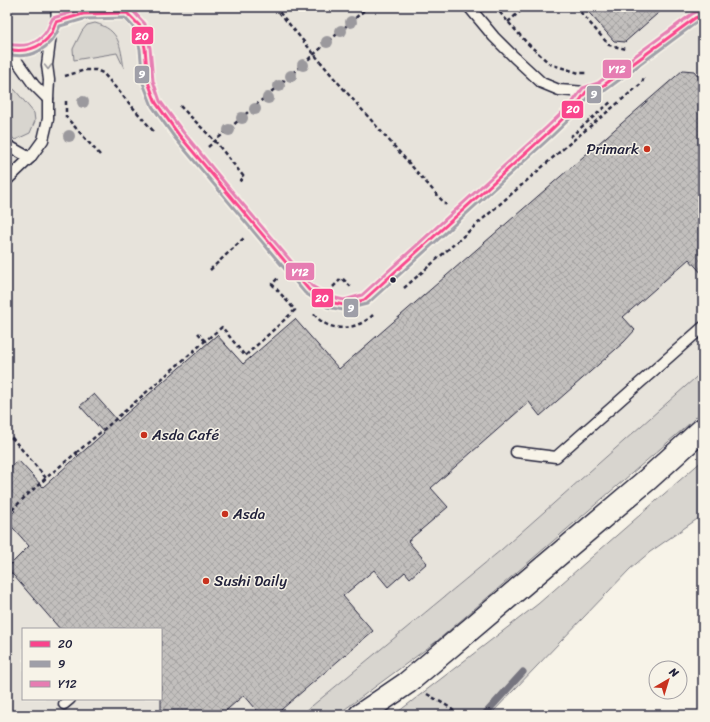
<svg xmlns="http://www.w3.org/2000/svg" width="710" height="722" font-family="Sriracha,sans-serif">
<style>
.built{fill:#e7e3db;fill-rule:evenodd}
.grass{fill:#d8d5cf;stroke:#7d7c85}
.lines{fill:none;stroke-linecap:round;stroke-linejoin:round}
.stream{stroke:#76747f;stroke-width:7}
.building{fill:url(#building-cross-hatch);stroke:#22223b}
.lane-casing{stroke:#22223b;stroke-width:13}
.secondary-casing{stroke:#22223b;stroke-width:25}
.path{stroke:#22223b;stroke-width:2.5;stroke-dasharray:4 3;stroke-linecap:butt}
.lane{stroke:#f7f3e8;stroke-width:10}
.secondary{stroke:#f7f3e8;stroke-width:22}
.bus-1-casing{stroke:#f7f3e8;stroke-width:6}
.bus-2-casing{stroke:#f7f3e8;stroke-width:6}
.bus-3-casing{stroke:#f7f3e8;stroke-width:6}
.bus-1{stroke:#fa448c;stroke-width:3}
.bus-2{stroke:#9f9fa8;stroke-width:3}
.bus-3{stroke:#e67db2;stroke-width:3}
.tree{fill:#9b999d}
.oneway{stroke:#97959a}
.poi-dot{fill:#c8321e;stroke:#f7f3e8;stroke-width:1.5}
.bus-dot{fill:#22223b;stroke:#f7f3e8;stroke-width:1.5}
.labels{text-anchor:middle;stroke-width:3;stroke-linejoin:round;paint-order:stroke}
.poi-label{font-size:15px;fill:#22223b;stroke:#f7f3e8;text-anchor:start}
.line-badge{stroke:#f7f3e8;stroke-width:1.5}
.badge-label{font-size:11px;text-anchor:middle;font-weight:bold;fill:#fff}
</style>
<defs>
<pattern id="building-cross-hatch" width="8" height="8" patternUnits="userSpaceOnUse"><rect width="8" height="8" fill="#c2bfbd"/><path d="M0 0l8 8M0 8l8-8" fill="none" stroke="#a6a4a3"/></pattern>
</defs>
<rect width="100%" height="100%" fill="#f7f3e8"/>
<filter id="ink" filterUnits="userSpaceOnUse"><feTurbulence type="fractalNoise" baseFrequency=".025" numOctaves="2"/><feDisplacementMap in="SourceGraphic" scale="8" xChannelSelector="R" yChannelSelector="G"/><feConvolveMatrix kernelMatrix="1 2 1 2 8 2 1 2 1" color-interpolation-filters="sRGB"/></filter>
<g filter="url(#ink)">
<path class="built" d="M7,7h696v364l-202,179 -200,165h-294zM23,629h138v70h-138z"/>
<g class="grass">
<path d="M95,23c25,7 25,22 29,45l-7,-15 -43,7 -1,-11 9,-18 5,-6z"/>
<path d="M7,86l8,4 19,23 1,8 -5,12 -15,7 -8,-8z"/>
<path d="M703,371v39l-14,14 -252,217 -100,74h-36l200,-165z"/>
<path d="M703,460v55l-53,37 -20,17 -140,146h-96l144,-111z"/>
</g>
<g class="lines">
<path class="stream" d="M484,715l39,-43"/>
</g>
<g class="building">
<path d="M584,7h81l-40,35 -11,-1z"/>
<path d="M683,70l11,1 9,11v193l-14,-16 -66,58 12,13 -11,12 -84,74 -11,-14 -98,86 17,19 -40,34 19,22 -17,15 -5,-6 -17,15 -14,-17 -31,26 30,35 -98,84h-14l-17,-20 -23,20h-60v-86h-101l-53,-61 22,-22 -22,-25v-3l8,-7 -8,-8v-33l11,-10 25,27 61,-54 -24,-27 14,-12 24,27 99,-86 26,29 52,-45 44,50z"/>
</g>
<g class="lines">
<defs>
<g id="lane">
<path d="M123,7l17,19 5,22 3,34 8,21 23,32 36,44 94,111 20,12 15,3 20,-5 25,-23 161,-146 26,-25 10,-14"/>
<path d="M469,7l25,30 20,20 28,26 17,7 27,2 14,-4 95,-70 8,-3"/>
<path d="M56,22l27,-8h20l24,-1"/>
<path d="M7,49c27,8 54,-14 49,-42"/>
<path d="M9,50l25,35 14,14"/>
<path d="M7,145l23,13"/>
<path d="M7,180l23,-22 13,-18 5,-21v-20l1,-19 -2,-15 4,-31"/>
<path d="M516,452l40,5 147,-130"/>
<path d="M64,704l6,-5"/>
</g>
<path id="secondary" d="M360,715l47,-32 33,-28 208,-176 55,-50"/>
</defs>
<use href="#lane" class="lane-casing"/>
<use href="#secondary" class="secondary-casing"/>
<g class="path">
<path d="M275,7l59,71 112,127"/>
<path d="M495,7l31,35 24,22 29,9h9"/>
<path d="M576,7l33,38 17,4"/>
<path d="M508,22l17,-15"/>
<path d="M65,76l20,-6h11l7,3 52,60"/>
<path d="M66,101v16l34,38"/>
<path d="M180,106l35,35 29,36 -6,6"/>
<path d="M570,137l42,-36"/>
<path d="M208,147l7,-6 153,-134"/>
<path d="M210,270l34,-32"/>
<path d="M333,287l9,-9 9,9"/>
<path d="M404,288l160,-140 78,-65 2,-6"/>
<path d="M314,314c2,2 4,5 7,7 16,12 38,7 52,-6"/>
<path d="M198,333l7,8"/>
<path d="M7,432l39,46 30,-25 2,3"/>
<path d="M76,453l26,-22 103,-90 17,-14 23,29 50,-46 -23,-26 7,-7"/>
<path d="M7,515l18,-18 21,-19"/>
<path d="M427,694l22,13 9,8"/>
</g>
<use href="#lane" class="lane"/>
<use href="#secondary" class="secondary"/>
<defs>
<path id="bus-1" d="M7,49c16,4 34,0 44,-15 2,-3 3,-8 5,-12l27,-8 44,-1 13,13 5,22 3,34 8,21 23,32 130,155 20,12 15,3 20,-5 186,-169 26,-25 10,-14 14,-4 95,-70 8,-3"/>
<path id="bus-2" d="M7,54c24,6 44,-5 53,-28l24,-7 41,-1 10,11 5,20 3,34 9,23 23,32 130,155 22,14 16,3 24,-6 186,-169 27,-26 9,-13 14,-4 94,-70 6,-2"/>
<path id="bus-3" d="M8,44c14,3 29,1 38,-12 3,-4 4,-10 7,-14l30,-9 44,-1 4,1 14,15 5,24 3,33 7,20 23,31 36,44 93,110 19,11 13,3 18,-5 185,-168 25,-24 11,-15 15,-5 94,-69 9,-4"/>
</defs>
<use href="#bus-1" class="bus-1-casing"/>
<use href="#bus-2" class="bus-2-casing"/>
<use href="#bus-3" class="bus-3-casing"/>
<use href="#bus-1" class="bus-1"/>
<use href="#bus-2" class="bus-2"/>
<use href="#bus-3" class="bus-3"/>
</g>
<g class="tree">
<circle cx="351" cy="22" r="6"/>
<circle cx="341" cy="31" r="6"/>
<circle cx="327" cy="42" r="6"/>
<circle cx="303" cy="65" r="6"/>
<circle cx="291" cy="76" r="6"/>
<circle cx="279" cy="86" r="6"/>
<circle cx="268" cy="98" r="6"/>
<circle cx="83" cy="102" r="6"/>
<circle cx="255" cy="109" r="6"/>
<circle cx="242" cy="118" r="6"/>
<circle cx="229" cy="130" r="6"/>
<circle cx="69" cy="136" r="6"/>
</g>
<defs><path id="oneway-chevron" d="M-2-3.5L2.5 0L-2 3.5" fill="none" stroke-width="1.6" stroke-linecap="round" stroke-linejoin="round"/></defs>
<use class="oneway" href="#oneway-chevron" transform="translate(48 67) rotate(89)"/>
</g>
<g class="poi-dot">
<circle cx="647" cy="149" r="4"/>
<circle cx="144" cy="435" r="4"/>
<circle cx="225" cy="514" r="4"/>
<circle cx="206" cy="581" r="4"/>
</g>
<circle class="bus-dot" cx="393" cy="280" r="3.5"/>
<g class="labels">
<g class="poi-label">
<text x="639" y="154" text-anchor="end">Primark</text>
<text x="152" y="440">Asda Café</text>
<text x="233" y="519">Asda</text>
<text x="214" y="586">Sushi Daily</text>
</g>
</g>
<g class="line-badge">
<rect x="131" y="26" width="23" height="19" rx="4" fill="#fa448c"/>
<rect x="602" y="59" width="30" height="20" rx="4" fill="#e67db2"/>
<rect x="134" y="65" width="16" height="19" rx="4" fill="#9f9fa8"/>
<rect x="586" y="85" width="16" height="19" rx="4" fill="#9f9fa8"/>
<rect x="561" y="100" width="23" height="19" rx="4" fill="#fa448c"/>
<rect x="285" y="262" width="30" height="19" rx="4" fill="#e67db2"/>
<rect x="311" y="288" width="23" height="20" rx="4" fill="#fa448c"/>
<rect x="343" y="298" width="16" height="20" rx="4" fill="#9f9fa8"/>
</g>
<g class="badge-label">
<text x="142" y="40">20</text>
<text x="617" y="73">Y12</text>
<text x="142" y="78">9</text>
<text x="594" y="98">9</text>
<text x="573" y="113">20</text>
<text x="300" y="276">Y12</text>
<text x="322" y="302">20</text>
<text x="351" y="312">9</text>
</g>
<rect width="710" height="722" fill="none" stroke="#f7f3e8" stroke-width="24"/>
<rect x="12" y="12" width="686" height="698" fill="none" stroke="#22223b" stroke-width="1.5" filter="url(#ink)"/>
<rect x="22" y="628" width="140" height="72" fill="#f7f3e8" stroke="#a29fa3"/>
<rect x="30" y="641" width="20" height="6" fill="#fa448c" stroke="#a29fa3"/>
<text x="58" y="648" font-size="12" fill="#22223b">20</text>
<rect x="30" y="661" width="20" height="6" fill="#9f9fa8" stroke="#a29fa3"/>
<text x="58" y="668" font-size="12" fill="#22223b">9</text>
<rect x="30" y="681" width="20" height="6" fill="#e67db2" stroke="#a29fa3"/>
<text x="58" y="688" font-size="12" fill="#22223b">Y12</text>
<g transform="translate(668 680) rotate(38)"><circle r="19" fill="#f7f3e8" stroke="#a29fa3"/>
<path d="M0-3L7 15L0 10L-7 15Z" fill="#c8321e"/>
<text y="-6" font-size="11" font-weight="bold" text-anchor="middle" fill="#22223b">N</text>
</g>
</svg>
